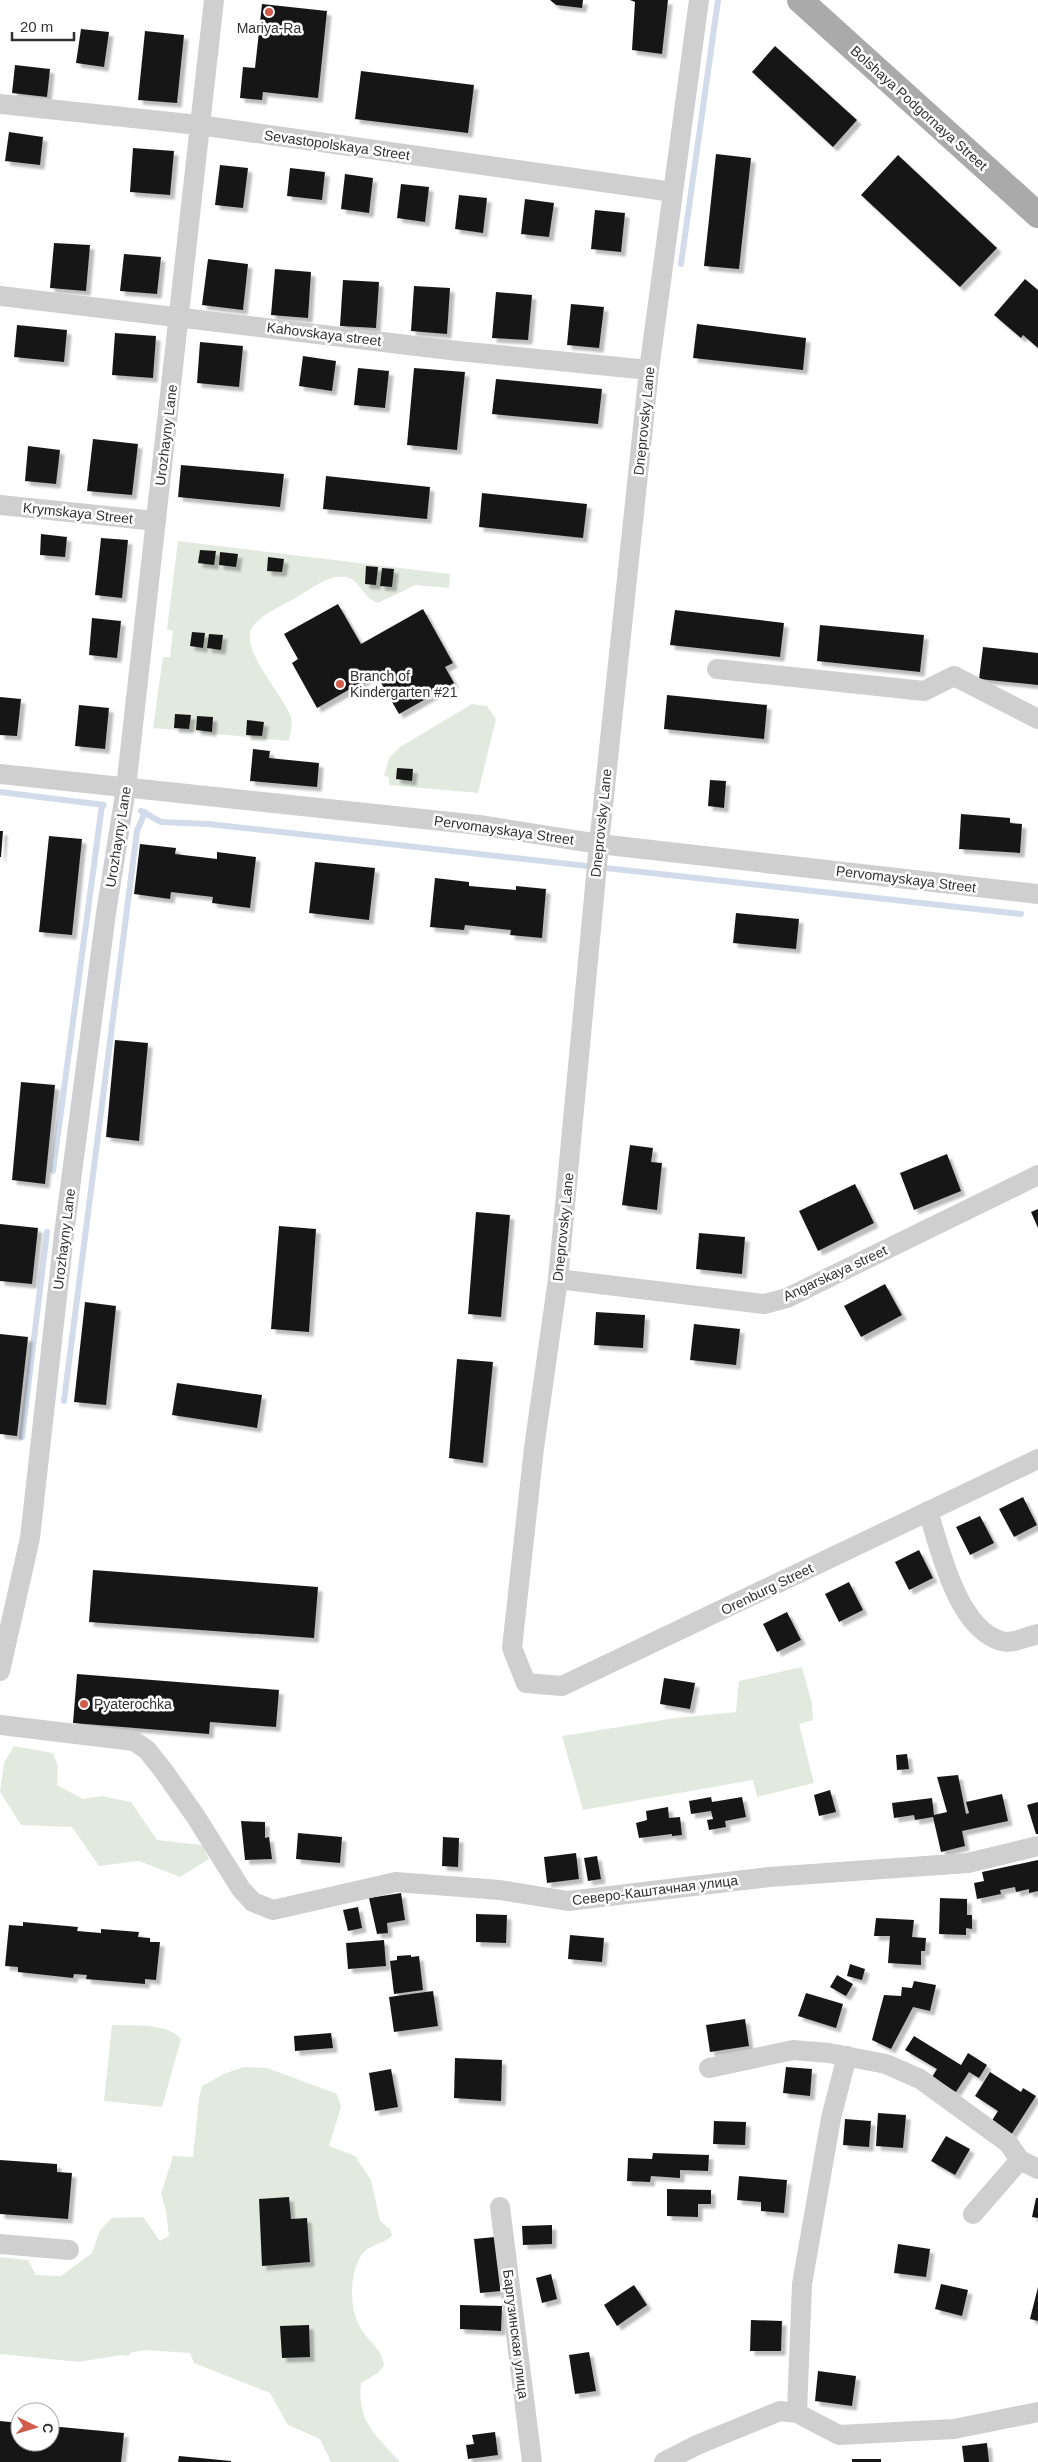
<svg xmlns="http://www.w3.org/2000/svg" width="1038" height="2462" font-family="Arial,sans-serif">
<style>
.green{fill:#e2eadf}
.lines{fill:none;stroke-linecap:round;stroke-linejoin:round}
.stream{stroke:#d1dbea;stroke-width:6}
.building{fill:#191919;filter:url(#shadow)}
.minor{stroke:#cfcfcf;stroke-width:20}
.major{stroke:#aaa;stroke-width:26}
.poi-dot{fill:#d25c4b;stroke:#fff;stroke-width:2}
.labels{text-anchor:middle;stroke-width:5;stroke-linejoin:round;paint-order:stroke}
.poi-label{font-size:14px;fill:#323232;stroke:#fff;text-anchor:start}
.street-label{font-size:14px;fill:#323232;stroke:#fff}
</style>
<defs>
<filter id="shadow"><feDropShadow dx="4.5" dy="4.5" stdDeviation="1" flood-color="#0004"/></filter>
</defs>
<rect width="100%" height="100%" fill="#fff"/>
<g class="green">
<path d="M178,541l272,33 -1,14 -34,-3 -37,18c-15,-4 -17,-23 -32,-26 -18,-3 -37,13 -52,22 -13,7 -32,15 -41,27 -16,22 32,70 38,92 2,6 -1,17 -2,23l-136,-13 10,-71h7l3,-26 -6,-2z"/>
<path d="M472,704l15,2 9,13 -18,74 -89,-8v-8l-5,-1 5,-18 11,-11z"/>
<path d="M802,1667l10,37 1,16 -14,4 15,59 -57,14 -4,-17 -170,30 -21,-74 114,-18 60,-6 3,-31z"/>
<path d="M14,1746l39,7 5,13 -1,19 26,14 19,-3 29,6 26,38 45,5 7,14 -29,18 -41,-16 -40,5 -27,-39 -51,-2 -21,-33 4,-29z"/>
<path d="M112,2025c21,1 54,-3 69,14l-19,68 -58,-6z"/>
<path d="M244,2067l23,1 70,26 4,13 -12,39 26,10 16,24 9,41 10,8 2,6c-8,10 -21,8 -29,18 -14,18 -14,55 -3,74 8,15 22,20 24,39l-6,7 -17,10c-4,39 15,52 39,79h-69l-11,-23 -32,-14 -18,-32 -76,-30 -4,-10 -45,-3 -15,3 -1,3 -8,-1 -42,7 -79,-8v-97l28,3 8,15 25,1 31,-23 8,-23 12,-12 31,-1 17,24 9,-5 -3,-25 -5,-17 12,-38 20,1 6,-59 3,-12 24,-13z"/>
</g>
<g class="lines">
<g class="stream">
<path d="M681,264l37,-264"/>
<path d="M0,792l104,13"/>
<path d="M141,811l20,11 47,2 813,90"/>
<path d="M53,1171l49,-366"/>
<path d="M64,1401l73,-570 8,-19"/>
<path d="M22,1437l25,-205"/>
</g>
</g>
<g class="building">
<path d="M550,0h33l-1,8 -26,-3z"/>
<path d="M630,0h38l-6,54 -30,-4 3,-48z"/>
<path d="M262,4l65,7 -9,87 -55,-6 -1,8 -22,-2 3,-31 12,1z"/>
<path d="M81,29l28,3 -5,35 -28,-4z"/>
<path d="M145,31l39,4 -7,68 -39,-3z"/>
<path d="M775,46l82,74 -24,27 -81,-75z"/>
<path d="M15,65l35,4 -3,28 -35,-4z"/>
<path d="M361,71l113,14 -6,48 -113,-14z"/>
<path d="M9,132l34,5 -3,28 -35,-4z"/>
<path d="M133,148l41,3 -4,44 -40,-3z"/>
<path d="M716,154l35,4 -12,111 -35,-3z"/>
<path d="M898,155l99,93 -37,39 -99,-92z"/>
<path d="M220,165l28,3 -5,40 -28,-3z"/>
<path d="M290,168l35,4 -3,28 -35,-4z"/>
<path d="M345,174l28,4 -4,35 -28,-4z"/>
<path d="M401,184l28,3 -4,35 -28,-4z"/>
<path d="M459,195l28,3 -4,35 -28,-4z"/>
<path d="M525,199l29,4 -5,34 -28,-3z"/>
<path d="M595,210l30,3 -4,39 -30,-3z"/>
<path d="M54,243l36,2 -4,46 -36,-3z"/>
<path d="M124,254l37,3 -4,37 -37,-3z"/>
<path d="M208,259l40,5 -5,46 -41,-5z"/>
<path d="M275,269l36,3 -3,46 -37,-3z"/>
<path d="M1025,279l13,11v58l-15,-13 -2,3 -27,-23z"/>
<path d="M343,280l36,2 -3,46 -36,-2z"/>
<path d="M414,286l36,2 -3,46 -36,-3z"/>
<path d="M496,292l36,3 -4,45 -36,-2z"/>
<path d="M571,304l33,3 -5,41 -32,-3z"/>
<path d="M697,324l109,14 -3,32 -110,-12z"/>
<path d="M17,325l50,5 -3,32 -50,-5z"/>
<path d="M115,333l41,3 -3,42 -41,-3z"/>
<path d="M200,342l43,4 -4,41 -42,-4z"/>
<path d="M303,356l33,5 -4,30 -33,-5z"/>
<path d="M358,368l31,3 -4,37 -31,-3z"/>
<path d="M414,368l51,4 -8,78 -50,-5z"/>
<path d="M496,379l106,10 -4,35 -106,-10z"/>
<path d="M93,439l45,5 -6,51 -45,-4z"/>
<path d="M28,446l32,4 -4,34 -31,-3z"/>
<path d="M181,465l103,9 -4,33 -102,-10z"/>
<path d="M326,476l104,11 -3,32 -104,-10z"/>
<path d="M482,493l105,11 -4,34 -104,-11z"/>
<path d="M41,534l26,3 -2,20 -25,-2z"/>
<path d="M101,538l27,2 -6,58 -27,-3z"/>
<path d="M200,550l16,1 -2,14 -16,-2z"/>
<path d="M220,552l18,2 -2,13 -17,-2z"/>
<path d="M268,557l16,2 -2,13 -15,-1z"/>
<path d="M366,566l12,1 -2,18 -11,-1z"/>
<path d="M382,568l12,1 -2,18 -12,-1z"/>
<path d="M338,604l23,40 62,-35 30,54 -8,4 9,16 -55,31 -23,-40 -59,34 -25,-45 6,-4 -14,-25z"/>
<path d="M675,610l109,13 -4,34 -110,-12z"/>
<path d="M92,618l29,3 -4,37 -28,-3z"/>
<path d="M820,625l104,10 -4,37 -103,-11z"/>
<path d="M192,632l13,1 -2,15 -13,-2z"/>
<path d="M209,634l14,1 -2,15 -14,-2z"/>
<path d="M983,647l55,6v32l-59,-6z"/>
<path d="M667,695l100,10 -3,34 -100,-10z"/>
<path d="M0,697l21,2 -4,37 -17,-1z"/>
<path d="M79,705l30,3 -4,41 -30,-3z"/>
<path d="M175,714l16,1 -2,14 -15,-1z"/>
<path d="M197,716l16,1 -1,15 -16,-2z"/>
<path d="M247,720l17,2 -2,14 -16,-1z"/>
<path d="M253,749l17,2 -1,7 50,5 -2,24 -67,-6z"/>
<path d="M397,768l16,1 -1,12 -16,-2z"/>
<path d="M710,780l16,1 -2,27 -16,-2z"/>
<path d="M961,814l49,4v5l12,1 -2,29 -61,-4z"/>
<path d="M0,831h3l-2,26h-1z"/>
<path d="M49,836l33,3 -10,96 -33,-3z"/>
<path d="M140,844l36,4 -1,6 42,5v-7l39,5 -6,51 -38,-5 1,-6 -42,-5 -1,7 -36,-5z"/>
<path d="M315,862l60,6 -6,52 -60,-7z"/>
<path d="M435,878l34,4v4l47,4v-4l30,3 -4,49 -32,-3 1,-5 -46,-5 -1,5 -34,-3z"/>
<path d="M736,913l63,6 -3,30 -63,-6z"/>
<path d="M115,1040l33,3 -9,98 -33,-4z"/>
<path d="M21,1082l34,3 -10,99 -33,-4z"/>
<path d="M630,1145l23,3 -2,14 11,1 -5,47 -35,-5z"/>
<path d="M947,1154l14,37 -47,19 -14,-37z"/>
<path d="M855,1184l19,39 -56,28 -19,-40z"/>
<path d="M1038,1209v19l-7,-16z"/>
<path d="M476,1212l34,3 -9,102 -33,-3z"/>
<path d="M0,1224l38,4 -6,56 -32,-3z"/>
<path d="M279,1226l37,3 -7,103 -38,-3z"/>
<path d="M699,1233l46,4 -3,37 -46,-5z"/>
<path d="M885,1284l17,31 -41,22 -17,-31z"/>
<path d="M85,1302l31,4 -10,99 -32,-3z"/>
<path d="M596,1312l49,3 -2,33 -49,-3z"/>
<path d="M694,1324l46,5 -4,36 -46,-5z"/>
<path d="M0,1334l28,3 -11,99 -17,-2z"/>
<path d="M457,1359l36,3 -10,101 -34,-5z"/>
<path d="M177,1383l85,12 -5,33 -85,-13z"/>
<path d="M1023,1497l14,28 -23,12 -15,-28z"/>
<path d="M980,1516l14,27 -24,12 -14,-28z"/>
<path d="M919,1550l14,28 -24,12 -14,-28z"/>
<path d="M93,1570l225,17 -4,51 -225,-16z"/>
<path d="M849,1582l14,28 -24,12 -14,-28z"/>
<path d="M787,1612l14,28 -24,12 -14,-28z"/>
<path d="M77,1674l202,16 -3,37 -66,-5 -1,12 -136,-11z"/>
<path d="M664,1678l31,5 -5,26 -30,-5z"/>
<path d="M907,1754l2,15 -12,1 -1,-15z"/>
<path d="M958,1775l8,39 3,-1 -3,-11 36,-8 6,27 -46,10 3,15 -24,6 -8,-35 -18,3 -1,-5 -20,3 -2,-15 40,-5 2,17 13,-3 -10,-35z"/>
<path d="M830,1790l6,22 -17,4 -5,-21z"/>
<path d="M711,1797l1,5 30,-5 4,20 -21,4 1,6 -17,3 -2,-10 6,-1 -2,-8 -20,3 -2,-13z"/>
<path d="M1038,1802v32h-2l-9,-29z"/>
<path d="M668,1807l1,11 11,-1 2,18 -10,1v-2l-33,4 -3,-15 11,-3 -1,-9z"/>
<path d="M241,1821l24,1v16l4,-1 3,22 -27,1z"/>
<path d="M298,1833l44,4 -2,26 -44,-4z"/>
<path d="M443,1837l16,1 -1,29 -16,-1z"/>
<path d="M576,1853l3,26 -32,4 -3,-26z"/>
<path d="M597,1856l4,23 -13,2 -4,-23z"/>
<path d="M1038,1860v31l-9,2v-4l-13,3 -1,-5 -15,3 1,4 -24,5 -3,-16 10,-2 -2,-9z"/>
<path d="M401,1893l4,27 -18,3 1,10 -11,1 -8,-36z"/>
<path d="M940,1898l27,1v16h5v14l-6,-1v7l-27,-1z"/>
<path d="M358,1907l4,21 -14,3 -5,-21z"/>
<path d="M476,1914l31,1 -1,28 -30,-1z"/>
<path d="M876,1918l38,2 -2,17 14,1 -1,13h-4v14l-33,-2 2,-27h-16z"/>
<path d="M23,1922l55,5 -1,4 24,2v-4l38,3 -1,5 12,1v4h10l-4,38 -11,-1v5l-59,-5 1,-4 -13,-1 -1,4 -55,-6v-5l-13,-1 4,-41 14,1z"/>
<path d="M570,1935l34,3 -2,24 -34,-3z"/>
<path d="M384,1940l2,26 -38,3 -2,-26z"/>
<path d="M411,1955v2l8,-1 4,34 -29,4 -4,-33 7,-1v-4z"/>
<path d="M850,1964l15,5 -3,11 -15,-4z"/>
<path d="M837,1975l16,9 -7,12 -16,-9z"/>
<path d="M914,1981l22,4 -6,26 -17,-4 -22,42 -19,-9 12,-45 17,1 1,-9 10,1z"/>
<path d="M433,1991l5,35 -44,6 -5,-35z"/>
<path d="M806,1993l37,11 -7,24 -38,-12z"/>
<path d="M745,2019l4,27 -39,6 -4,-27z"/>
<path d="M331,2033l2,15 -38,3 -1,-15z"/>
<path d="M914,2036l47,29 7,-12 19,12 -8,13 -10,-6 -13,20 -24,-15 5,-8 -32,-19z"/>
<path d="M455,2058l47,2 -1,41 -47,-3z"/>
<path d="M786,2067l26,2 -2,27 -27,-3z"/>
<path d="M391,2069l7,38 -23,4 -6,-38z"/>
<path d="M990,2072l31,20 2,-4 13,8 -25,39 -20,-13 7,-11 -23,-15z"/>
<path d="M878,2113l28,2 -3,33 -27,-2z"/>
<path d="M845,2119l26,2 -2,26 -26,-2z"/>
<path d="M714,2121l32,1 -1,23 -32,-1z"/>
<path d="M946,2136l24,13 -15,26 -24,-14z"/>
<path d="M653,2153l56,2 -1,16 -28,-1v8l-29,-2 -1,6 -23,-1 1,-23 24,1z"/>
<path d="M0,2160l57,4v8l15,1 -4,46 -68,-5z"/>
<path d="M739,2176l48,4 -3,33 -23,-2v-9l-24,-2z"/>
<path d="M667,2189l44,1v14h-13v13l-31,-1z"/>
<path d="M289,2197l2,22 16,-1 3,44 -48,4 -3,-67z"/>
<path d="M1036,2198h2v20l-6,-1z"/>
<path d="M552,2225v19l-29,1 -1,-19z"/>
<path d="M495,2237l6,54 -21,2 -6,-54z"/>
<path d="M898,2244l32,5 -4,28 -32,-4z"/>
<path d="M551,2274l6,25 -15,4 -6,-25z"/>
<path d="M941,2284l27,6 -6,26 -27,-7z"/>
<path d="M634,2285l13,20 -30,21 -13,-21z"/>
<path d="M1038,2287v34l-8,-2z"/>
<path d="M460,2305l42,1 -1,25 -41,-2z"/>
<path d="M751,2320l31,1 -1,30h-31z"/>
<path d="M309,2325l1,32 -28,1 -2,-32z"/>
<path d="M589,2352l7,39 -21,3 -6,-39z"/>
<path d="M818,2371l38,5 -4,30 -37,-5z"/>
<path d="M0,2421l20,2v19h30v-16l74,7 -3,29h-121z"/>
<path d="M495,2432l3,23 -30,4 -2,-14 8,-1 -2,-9z"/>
<path d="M987,2443l2,19h-25l-2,-16z"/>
<path d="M179,2456l52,5v1h-53z"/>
<rect x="852" y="2459" width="29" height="3"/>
</g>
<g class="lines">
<g class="minor">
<path d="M699,0l-50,370 -50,474 -41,435 -24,169 -22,200 14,35 36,3 476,-227"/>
<path d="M0,104l199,21 474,67"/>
<path d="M0,296l458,55 191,19"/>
<path d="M0,505l156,16"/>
<path d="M717,669l207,22 30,-15 84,43"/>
<path d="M0,774l479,51 120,19 439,50"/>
<path d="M558,1279l206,25 23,-6 251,-123"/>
<path d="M928,1511c12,38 29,117 73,130 11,3 26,-4 37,-7"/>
<path d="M0,1671l30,-133 34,-304 42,-321 20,-125 88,-788"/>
<path d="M0,1725l134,16 13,9 16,20 33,47 45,72 12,13 20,8 123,-28 104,8 68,11 201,-24 199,-14 70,-17"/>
<path d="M709,2068l84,-18 36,3 57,11 34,15 88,64 12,17 18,9"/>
<path d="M500,2207l32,255"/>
<path d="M973,2214l47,-54"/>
<path d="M0,2244l69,6"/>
<path d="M797,2413l5,-129 29,-166 16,-62"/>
<path d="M664,2462l33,-17 83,-34 17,2 42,22 115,-6 84,-17"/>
</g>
<path class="major" d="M800,0l238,215"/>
</g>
<g class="poi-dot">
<circle cx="269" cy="12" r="5"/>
<circle cx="340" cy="684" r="5"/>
<circle cx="84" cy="1704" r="5"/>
</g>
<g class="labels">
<g class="poi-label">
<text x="269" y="33" text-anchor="middle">Mariya-Ra</text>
<text x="350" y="681">Branch of<tspan x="350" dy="16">Kindergarten #21</tspan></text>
<text x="94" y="1709">Pyaterochka</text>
</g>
<g class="street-label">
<text transform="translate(919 108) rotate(42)" y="5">Bolshaya Podgornaya Street</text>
<text transform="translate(337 145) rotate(8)" y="5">Sevastopolskaya Street</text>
<text transform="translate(324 334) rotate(7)" y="5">Kahovskaya street</text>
<text transform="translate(644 421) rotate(-84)" y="5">Dneprovsky Lane</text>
<text transform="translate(166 435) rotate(-83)" y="5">Urozhayny Lane</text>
<text transform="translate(78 513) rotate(6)" y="5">Krymskaya Street</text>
<text transform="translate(601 823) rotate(-84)" y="5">Dneprovsky Lane</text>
<text transform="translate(504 830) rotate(8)" y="5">Pervomayskaya Street</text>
<text transform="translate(118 837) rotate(-81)" y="5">Urozhayny Lane</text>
<text transform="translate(906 879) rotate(7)" y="5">Pervomayskaya Street</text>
<text transform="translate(563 1227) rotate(-84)" y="5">Dneprovsky Lane</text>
<text transform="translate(64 1239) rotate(-83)" y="5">Urozhayny Lane</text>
<text transform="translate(835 1273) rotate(-25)" y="5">Angarskaya street</text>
<text transform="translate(767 1589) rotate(-26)" y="5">Orenburg Street</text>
<text transform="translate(655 1890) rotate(-7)" y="5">Северо-Каштачная улица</text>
<text transform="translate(516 2334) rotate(83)" y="5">Баргузинская улица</text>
</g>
</g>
<g transform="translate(35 2427) rotate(95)"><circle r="24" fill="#ffffff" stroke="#adadad"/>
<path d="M0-4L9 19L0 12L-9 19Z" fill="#d25c4b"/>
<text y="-8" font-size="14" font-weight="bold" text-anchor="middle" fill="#323232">С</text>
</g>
<path d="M12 32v8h62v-8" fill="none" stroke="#323232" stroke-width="2.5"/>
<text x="20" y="32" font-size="15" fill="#323232" stroke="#ffffff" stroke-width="4" paint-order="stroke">20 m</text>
</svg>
